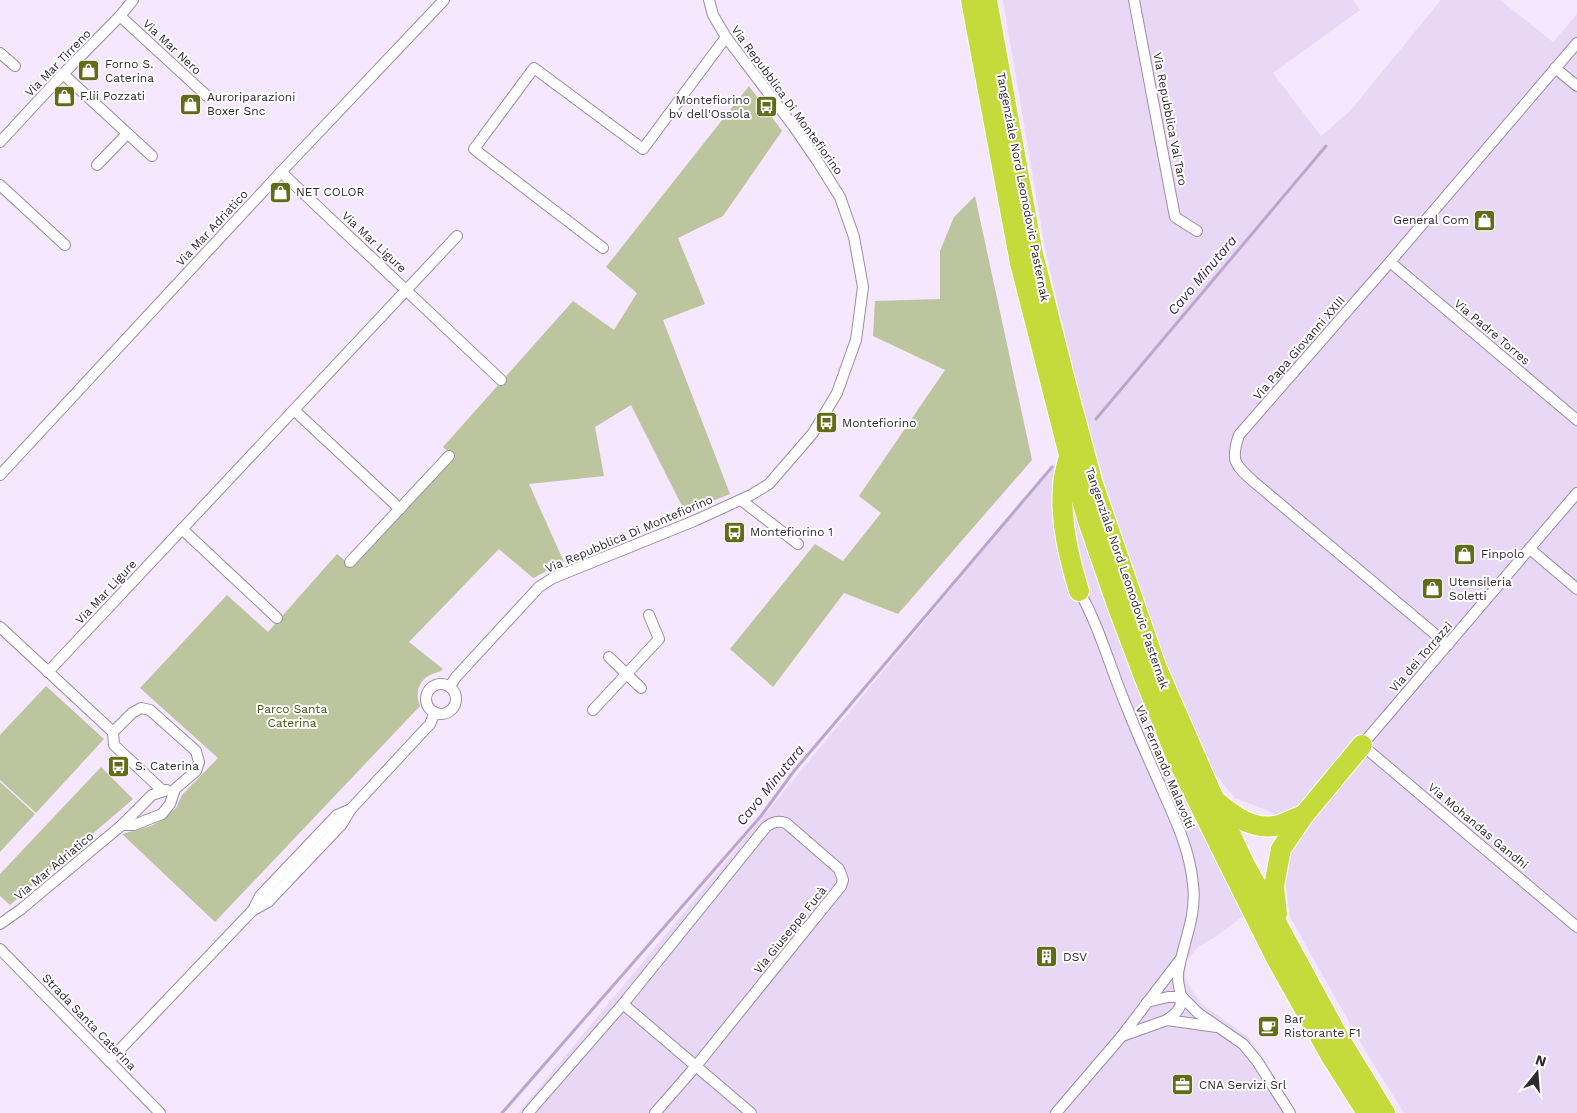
<svg xmlns="http://www.w3.org/2000/svg" width="1577" height="1113" font-family="'Work Sans',sans-serif">
<style>
.built{fill:#e9d8f5}
.green{fill:#bcc59d}
.lines{fill:none;stroke-linecap:round;stroke-linejoin:round}
.stream{stroke:#bda6cc;stroke-width:3}
.street-casing{stroke:#998da2;stroke-width:12}
.highway-casing{stroke:#fff;stroke-width:22}
.street{stroke:#fff;stroke-width:10}
.highway{stroke:#c4db3b;stroke-width:20}
.labels{text-anchor:middle;stroke-width:4;stroke-linejoin:round;paint-order:stroke}
.street-label{font-size:12px;fill:#2e2931;stroke:#fff}
.poi-label{font-size:12px;fill:#2e2931;stroke:#fff;text-anchor:start}
.park-label{font-size:12px;fill:#48520d;stroke:#fff}
.water-label{font-size:14px;font-style:italic;fill:#3f2050;stroke:#fff}
</style>
<rect width="100%" height="100%" fill="#f4e7fe"/>
<g class="built">
<path d="M1003,0h350l7,10 -87,63 48,63 29,-25 91,-111h59l53,42 24,-28v1099h-173l-35,-56 -79,-140 -6,-44v-52l-15,-10 -34,-13 -22,-27 -26,-48 -52,-136 -57,-196 -33,-143z"/>
<path d="M1064,463l64,199 70,162 46,91 -27,21 -18,10 -13,15 -1,17 6,11 11,15 46,33 13,17 35,59h-778l535,-647z"/>
</g>
<g class="green">
<path d="M749,86l33,45 -59,85 -45,22 27,66 -42,16 67,174 -45,18 -54,-107 -36,22 9,49 -75,8 35,78 -31,16 -34,-29 -90,93 34,27c-4,4 -6,3 -11,5 -14,6 -17,19 -12,32l-205,216 -93,-88 29,-8 11,-6 14,-12 6,-13 36,-37 -78,-70 87,-93 41,37 69,-78 16,13 102,-109 -12,-11 130,-146 41,29 23,-37 -31,-26z"/>
<path d="M975,196l57,264 -134,154 -54,-21 -71,94 -43,-38 85,-105 28,17 38,-48 -22,-17 86,-126 -72,-34 2,-35 65,-2v-48l14,-34z"/>
<path d="M46,686l58,53 -68,74 -36,-33v-45z"/>
<path d="M101,767l32,32 -123,106 -10,-9v-22z"/>
<path d="M0,782l35,32 -35,38z"/>
</g>
<g class="lines">
<g class="stream">
<path d="M1096,419l230,-273"/>
<path d="M502,1113l259,-297 33,-45 258,-304"/>
</g>
<defs>
<g id="street">
<path d="M1134,0l41,217 22,14"/>
<path d="M120,16l87,80"/>
<path d="M0,53l15,13"/>
<path d="M1555,68l22,18"/>
<path d="M63,74l89,82"/>
<path d="M0,142l63,-68 57,-58 13,-16"/>
<path d="M97,165l30,-31"/>
<path d="M281,172l220,208"/>
<path d="M0,185l65,60"/>
<path d="M603,248l-129,-99 60,-81 109,81 83,-112"/>
<path d="M1390,262l187,158"/>
<path d="M294,410l106,99"/>
<path d="M0,475l281,-303 163,-172"/>
<path d="M1577,493l-215,252 215,182"/>
<path d="M741,500l57,44"/>
<path d="M182,529l95,89"/>
<path d="M1530,549l47,40"/>
<path d="M350,562l99,-106"/>
<path d="M1079,591c21,36 32,80 49,119 11,29 24,56 36,84 13,29 26,58 29,90 4,32 -10,59 -15,89 -2,13 8,26 0,37 -2,4 -8,7 -11,10"/>
<path d="M0,627l113,105"/>
<path d="M1448,645l-194,-163c-19,-17 -24,-21 -15,-47l151,-173 187,-219"/>
<path d="M609,657l32,31"/>
<path d="M48,672l409,-436"/>
<circle cx="441" cy="699" r="15"/>
<path d="M450,686l6,-9 83,-90 14,-9 141,-57 57,-26 18,-11 44,-51 24,-40 19,-53 7,-53 -9,-50 -14,-40 -22,-35 -24,-35 -68,-90 -13,-22 -4,-15"/>
<path d="M593,710l66,-71 -10,-24"/>
<path d="M122,825h12l28,-11 8,-10 5,-15 21,-18 3,-9 -3,-11 -46,-41 -9,-2 -9,5 -19,19 1,13 49,46"/>
<path d="M253,910l7,-14 77,-81 14,-6"/>
<path d="M0,924l20,-14 102,-85 30,-30 15,-5"/>
<path d="M0,949l160,164"/>
<path d="M1182,997l16,16 45,31 14,17 33,52"/>
<path d="M1147,1002l21,-5h14"/>
<path d="M623,1004l128,109"/>
<path d="M1122,1036l45,-16 50,7"/>
<path d="M109,1061l143,-150 16,-9 74,-78 9,-15 79,-85 5,-12"/>
<path d="M528,1113l95,-109 143,-177c6,-5 12,-7 20,-4l53,46 4,11 -2,6 -145,180 -41,47"/>
<path d="M1056,1113l65,-76 58,-76"/>
</g>
<g id="highway">
<path d="M971,0l49,263 49,192 19,66 29,84 26,69 35,87 47,95 52,104 55,98 35,55"/>
<path d="M987,0l46,254 32,126 28,104 63,182 58,133 30,64 95,175 46,75"/>
<path d="M1068,460c-2,8 -5,18 -5,27 -3,36 6,70 16,104"/>
<path d="M1217,802c17,14 34,27 57,24 9,-1 20,-8 30,-11"/>
<path d="M1277,914l-3,-28 7,-37 23,-34 58,-70"/>
</g>
</defs>
<use href="#street" class="street-casing"/>
<use href="#highway" class="highway-casing"/>
<use href="#street" class="street"/>
<use href="#highway" class="highway"/>
</g>
<defs>
<symbol id="shop-square" viewBox="-11 -11 22 22"><rect x="-9" y="-9" width="18" height="18" rx="4" fill="#606d16" stroke="#fff"/><path d="M-5-2.5h2.3a2.7 3.5 0 0 1 5.4 0H5L5.5 6h-11ZM-1.5-2.5h3a1.5 2.3 0 0 0-3 0Z" fill="#fff"/></symbol>
<symbol id="bus-square" viewBox="-11 -11 22 22"><rect x="-9" y="-9" width="18" height="18" rx="4" fill="#606d16" stroke="#fff"/><path d="M-5-6H5V4H4V6H2V4H-2V6H-4V4H-5ZM-3.5-4V0h7V-4ZM-3.5 1.2v1.5H-2V1.2ZM2 1.2v1.5H3.5V1.2Z" fill="#fff"/></symbol>
<symbol id="building-square" viewBox="-11 -11 22 22"><rect x="-9" y="-9" width="18" height="18" rx="4" fill="#606d16" stroke="#fff"/><path d="M-4-6H4V6H1V3H-1V6H-4ZM-2.5-4.3h1.7v1.8h-1.7ZM.8-4.3h1.7v1.8H.8ZM-2.5-1h1.7V.8h-1.7ZM.8-1h1.7V.8H.8Z" fill="#fff"/></symbol>
<symbol id="cafe-square" viewBox="-11 -11 22 22"><rect x="-9" y="-9" width="18" height="18" rx="4" fill="#606d16" stroke="#fff"/><path d="M-5.5-4.5H6V0H3Q3 3.5 0 3.5H-2.5Q-5.5 3.5-5.5 0ZM3-3.2v2h1.7v-2ZM-6 4.5H4V6H-6Z" fill="#fff"/></symbol>
<symbol id="office-square" viewBox="-11 -11 22 22"><rect x="-9" y="-9" width="18" height="18" rx="4" fill="#606d16" stroke="#fff"/><path d="M-6-3h4V-5.5h4V-3h4V5H-6ZM-1-4.5V-3h2v-1.5ZM-6 0V1H6V0Z" fill="#fff"/></symbol>
</defs>
<g fill-rule="evenodd">
<use href="#shop-square" x="76" y="58" width="25" height="25"/>
<use href="#shop-square" x="52" y="84" width="25" height="25"/>
<use href="#shop-square" x="178" y="92" width="25" height="25"/>
<use href="#bus-square" x="754" y="94" width="25" height="25"/>
<use href="#shop-square" x="268" y="180" width="25" height="25"/>
<use href="#shop-square" x="1472" y="208" width="25" height="25"/>
<use href="#bus-square" x="814" y="410" width="25" height="25"/>
<use href="#bus-square" x="722" y="520" width="25" height="25"/>
<use href="#shop-square" x="1452" y="542" width="25" height="25"/>
<use href="#shop-square" x="1420" y="576" width="25" height="25"/>
<use href="#bus-square" x="106" y="754" width="25" height="25"/>
<use href="#building-square" x="1034" y="944" width="25" height="25"/>
<use href="#cafe-square" x="1256" y="1014" width="25" height="25"/>
<use href="#office-square" x="1170" y="1072" width="25" height="25"/>
</g>
<g class="labels">
<g class="street-label">
<text transform="translate(172 47) rotate(43)" y="4">Via Mar Nero</text>
<text transform="translate(58 63) rotate(-46)" y="4">Via Mar Tirreno</text>
<text transform="translate(787 100) rotate(54)" y="4">Via Repubblica Di Montefiorino</text>
<text transform="translate(1170 119) rotate(79)" y="4">Via Repubblica Val Taro</text>
<text transform="translate(1023 187) rotate(79)" y="4">Tangenziale Nord Leonodovic Pasternak</text>
<text transform="translate(212 228) rotate(-47)" y="4">Via Mar Adriatico</text>
<text transform="translate(374 242) rotate(43)" y="4">Via Mar Ligure</text>
<text transform="translate(1492 332) rotate(40)" y="4">Via Padre Torres</text>
<text transform="translate(1299 348) rotate(-49)" y="4">Via Papa Giovanni XXIII</text>
<text transform="translate(629 534) rotate(-23)" y="4">Via Repubblica Di Montefiorino</text>
<text transform="translate(1127 578) rotate(71)" y="4">Tangenziale Nord Leonodovic Pasternak</text>
<text transform="translate(106 592) rotate(-47)" y="4">Via Mar Ligure</text>
<text transform="translate(1421 657) rotate(-49)" y="4">Via dei Torrazzi</text>
<text transform="translate(1165 767) rotate(67)" y="4">Via Fernando Malavolti</text>
<text transform="translate(1478 826) rotate(40)" y="4">Via Mohandas Gandhi</text>
<text transform="translate(54 866) rotate(-40)" y="4">Via Mar Adriatico</text>
<text transform="translate(790 930) rotate(-51)" y="4">Via Giuseppe Fucà</text>
<text transform="translate(89 1022) rotate(46)" y="4">Strada Santa Caterina</text>
</g>
<g class="poi-label">
<text x="105" y="68">Forno S.<tspan x="105" dy="14">Caterina</tspan></text>
<text x="80" y="100">F.lii Pozzati</text>
<text x="207" y="101">Auroriparazioni<tspan x="207" dy="14">Boxer Snc</tspan></text>
<text x="750" y="104" text-anchor="end">Montefiorino<tspan x="750" dy="14">bv dell'Ossola</tspan></text>
<text x="296" y="196">NET COLOR</text>
<text x="1469" y="224" text-anchor="end">General Com</text>
<text x="842" y="427">Montefiorino</text>
<text x="750" y="536">Montefiorino 1</text>
<text x="1481" y="558">Finpolo</text>
<text x="1449" y="586">Utensileria<tspan x="1449" dy="14">Soletti</tspan></text>
<text x="135" y="770">S. Caterina</text>
<text x="1063" y="961">DSV</text>
<text x="1284" y="1023">Bar<tspan x="1284" dy="14">Ristorante F1</tspan></text>
<text x="1199" y="1089">CNA Servizi Srl</text>
</g>
<g class="park-label">
<text x="292" y="713">Parco Santa<tspan x="292" dy="14">Caterina</tspan></text>
</g>
<g class="water-label">
<text transform="translate(1202 275) rotate(-50)" y="5">Cavo Minutara</text>
<text transform="translate(770 785) rotate(-51)" y="5">Cavo Minutara</text>
</g>
</g>
<g transform="translate(1537 1073) rotate(17)" stroke="#ffffff" stroke-width="4" paint-order="stroke">
<path d="M0-4L9 19L0 12L-9 19Z" fill="#2e2931"/>
<text y="-8" font-size="14" font-weight="bold" text-anchor="middle" fill="#2e2931">N</text>
</g>
</svg>
